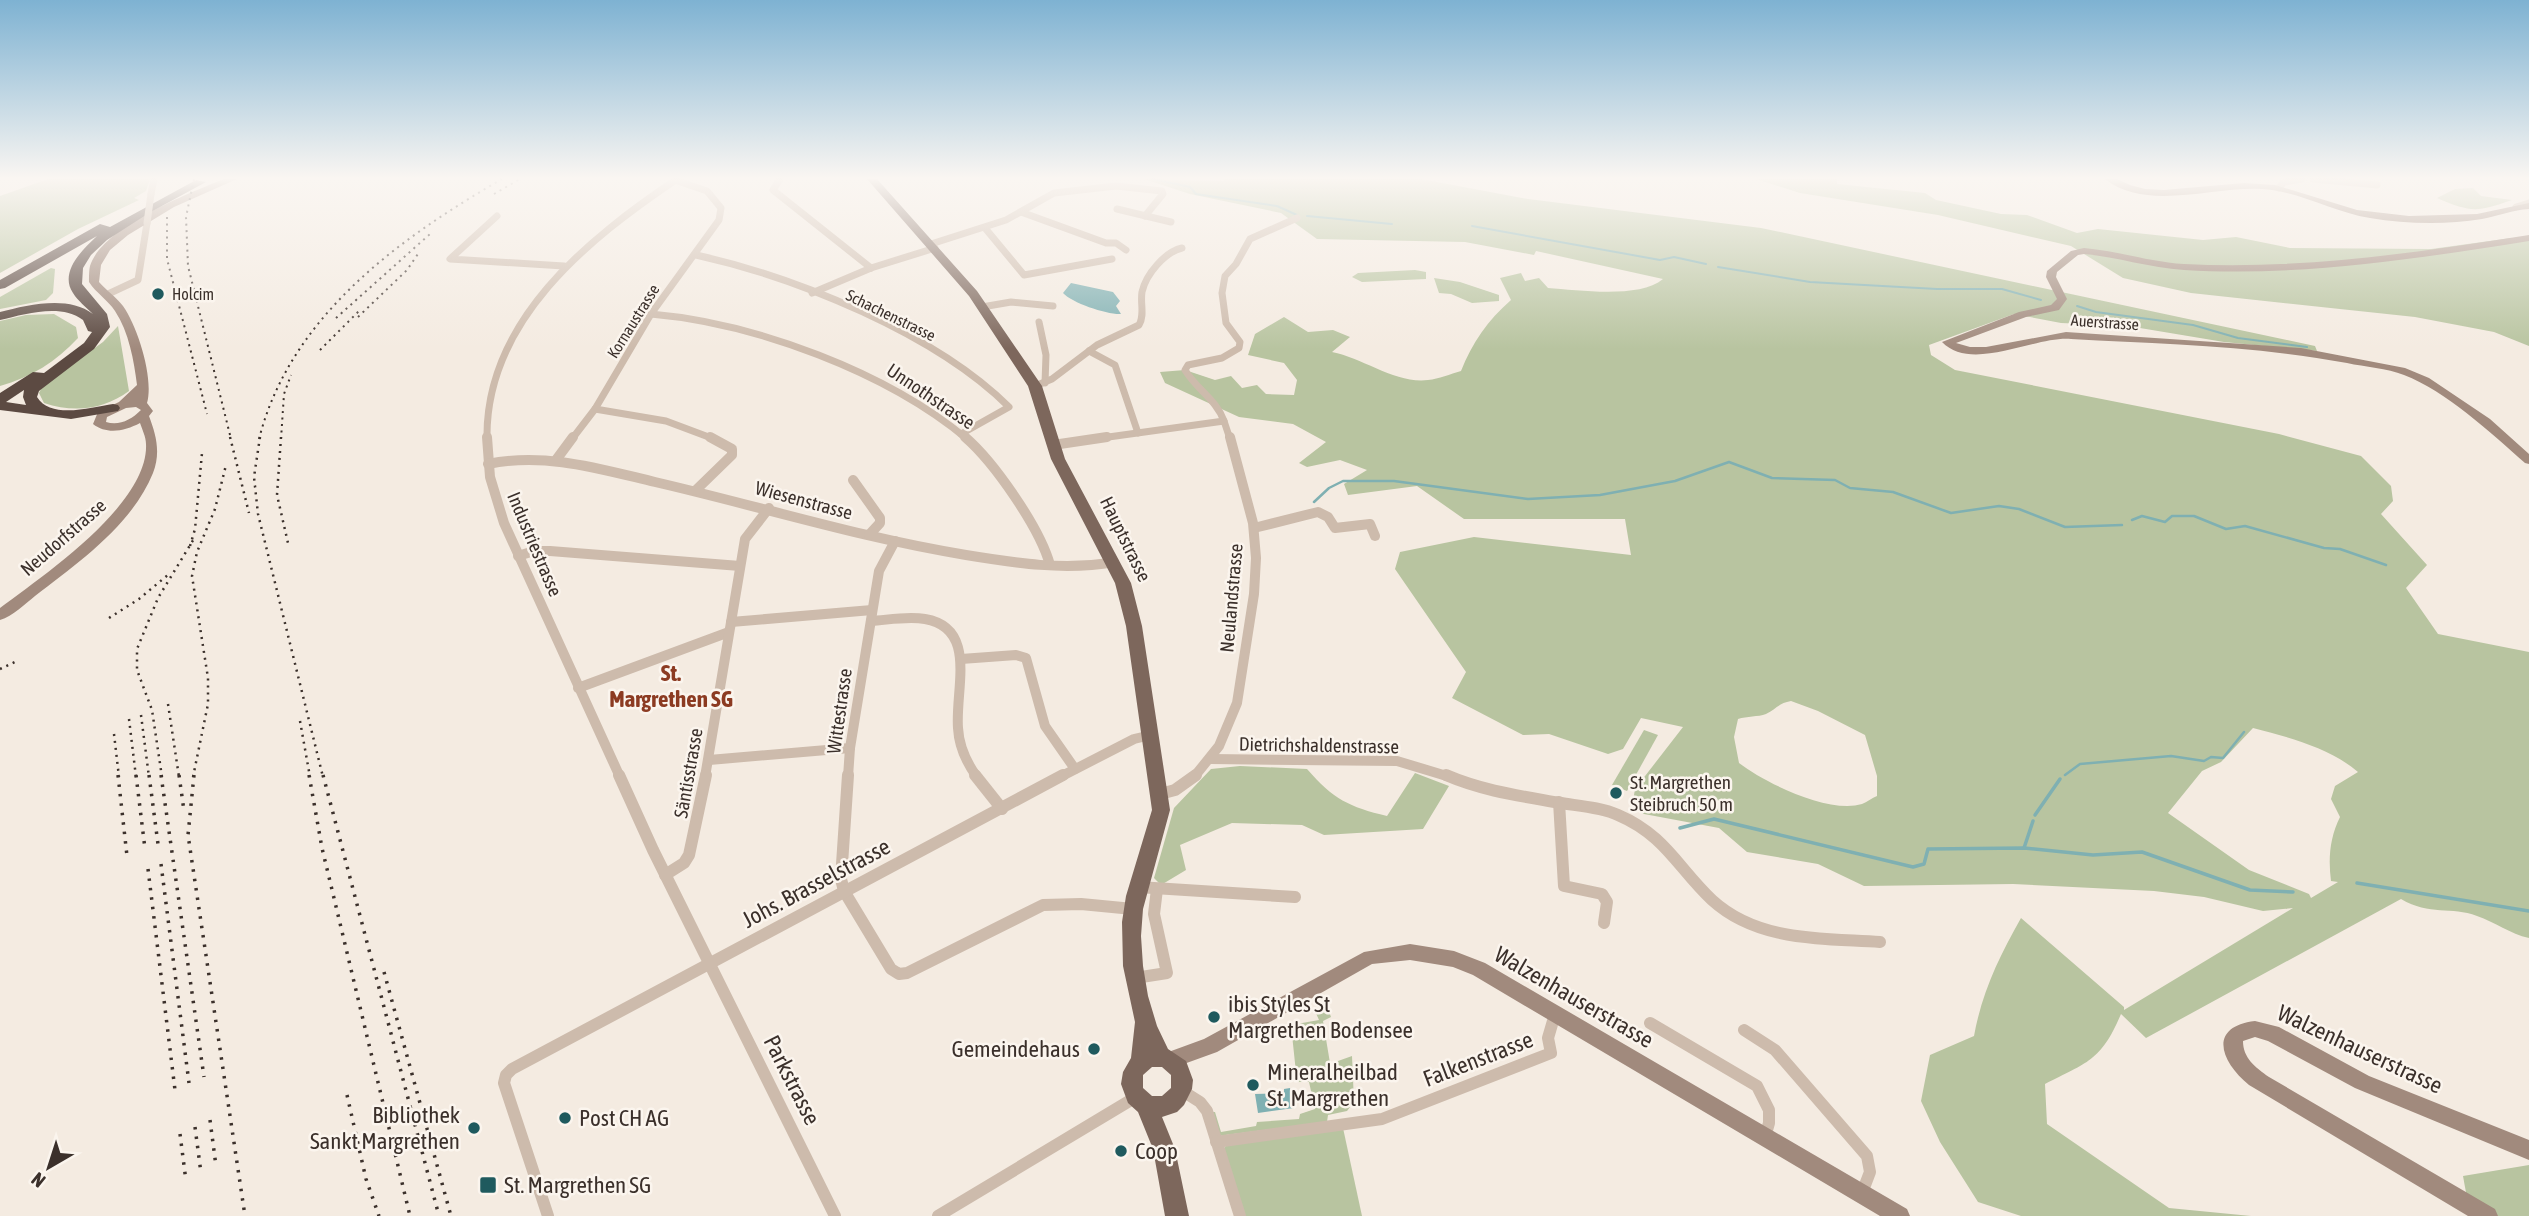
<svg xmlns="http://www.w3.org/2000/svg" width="2529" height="1216" font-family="'Asap Condensed',sans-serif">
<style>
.green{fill:#b8c4a0;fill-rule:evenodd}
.water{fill:#7fb0b2}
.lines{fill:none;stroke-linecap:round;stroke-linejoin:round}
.stream-far2{stroke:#7fb0b2;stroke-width:2}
.stream-far1{stroke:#7fb0b2;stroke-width:2.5}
.stream{stroke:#7fb0b2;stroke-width:3.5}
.street-far2{stroke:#cdbbac;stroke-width:7}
.street-far1{stroke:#cdbbac;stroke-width:10}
.street{stroke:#cdbbac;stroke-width:12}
.secondary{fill:#a18a7d;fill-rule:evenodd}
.primary{fill:#7d675c;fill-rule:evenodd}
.highway{fill:#5c4a42;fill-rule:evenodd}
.rail-far2{stroke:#3b302b;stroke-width:2;stroke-dasharray:2 4.5;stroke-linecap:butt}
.rail-far1{stroke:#3b302b;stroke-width:2.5;stroke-dasharray:2 5;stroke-linecap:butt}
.rail{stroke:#3b302b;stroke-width:3.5;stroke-dasharray:2.5 7;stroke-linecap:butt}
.street-bridge{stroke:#cdbbac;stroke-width:7}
.poi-dot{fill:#1f5a5e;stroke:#fbf5ee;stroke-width:2.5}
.labels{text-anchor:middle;stroke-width:5;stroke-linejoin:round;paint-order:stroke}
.far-poi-label{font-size:16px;fill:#3b302b;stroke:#fbf5ee;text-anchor:start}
.far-street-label{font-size:16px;fill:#3b302b;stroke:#fbf5ee}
.street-label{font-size:19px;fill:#3b302b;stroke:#fbf5ee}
.poi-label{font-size:19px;fill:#3b302b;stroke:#fbf5ee;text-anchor:start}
.quarter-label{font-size:23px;font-weight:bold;fill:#8c3b22;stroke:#fbf5ee}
.near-street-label{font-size:23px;fill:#3b302b;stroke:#fbf5ee}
.near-poi-label{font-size:23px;fill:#3b302b;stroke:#fbf5ee;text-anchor:start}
</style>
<rect width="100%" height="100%" fill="#f4ebe1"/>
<g class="green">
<path d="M48,179h102l-4,12 -12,7 5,2 -61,29 -78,44v-77z"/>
<path d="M1144,179l80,2 -1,-2h198l107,20 233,29 554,118 2,5 -93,-9 -96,-16 -67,-3 -47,-9 -85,31 2,10 24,15 324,64 82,22 30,30 2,15 -12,13 46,51 -21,23 32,46 91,18v286c-19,-4 -34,-16 -52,-22 -26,-10 -47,0 -76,-17l-255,139 -25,-24c-20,47 -33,48 -76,70l2,40 122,84 82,8h-230l-43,-14 -38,-60 -19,-41 9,-46 44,-19c8,-44 25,-79 47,-118l103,89v3l169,-102 -30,3 -59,-14 -50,-6 -141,-7 -149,2 -46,-22 -71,-12 -28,-24 -75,-14 -12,-7 3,-18 48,-62 -42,-9 -18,31 -15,5 -59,-20 -26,1 -71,-37 14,-26 -71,-103 5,-17 74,-15 157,18 -6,-36h-161l-47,-33 -69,9 -4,-11 23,-14 -27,-10 -33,7 -8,-4 27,-21 -33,-18 -54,-7 -74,-34 -5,-11 25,-2 30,10 16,-4 11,12 15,-3 9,9 28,1 3,-15 -13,-17 -36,-8 7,-21 29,-17 24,15 25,-2 17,7 -18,15c31,6 64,32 96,28 11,-1 22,-6 33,-9 11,-28 27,-51 50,-71l-11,-22 21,-5 4,8 14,-3 9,10c31,2 91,11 115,-9l-127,-28 -2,4 -69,-13 -148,-3 -36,-26 -91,-19zM1791,701l27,10 47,24 12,41v20c-5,2 -10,6 -15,8 -33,10 -97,-21 -123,-41l-5,-26 4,-18c9,-3 20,-2 28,-5 10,-5 13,-11 25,-13zM2253,728c35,9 77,20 105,44l-23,14 -4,13 9,18c-10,20 -12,41 -9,64l7,1 -27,16 -2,-4 -60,-24 -81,-57 34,-42 19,-9z"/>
<path d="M1756,179h81v5l88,9 11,7 65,14 26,1 50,18 21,-4 105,11 33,-3 54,11 141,1 80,-11 18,3v105l-35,-14 -79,-15 -224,-24 -68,-15 -52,-32 -133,-31 -138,-22z"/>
<path d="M2473,188l8,8 31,4c-35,12 -40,13 -75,-2l18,-9z"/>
<path d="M51,268l4,1 -2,24 -7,7 -46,9v-12z"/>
<path d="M1415,270l11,2v7l-64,3 -10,-5 6,-4z"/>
<path d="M1434,278l26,4 39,13v6l-27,2 -21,-9 -12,-1z"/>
<path d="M54,314l22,13 2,11c-21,23 -48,40 -78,48v-65l26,-6z"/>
<path d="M118,326l11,65c-26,19 -55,22 -85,12l-5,-10 4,-8 60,-43z"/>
<path d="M1644,730l14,5 -31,56 -15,-6z"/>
<path d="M1240,766l67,3c26,30 42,38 80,47l28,-43 34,13 -26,43 -99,6 -22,-10 -70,-2 -52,22 6,25 -25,15 -7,-7 20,-70 37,-39z"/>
<path d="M1326,1003l5,14 -8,4 7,42 -6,3 28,-10 2,46 -7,9 -19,4 -1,7 -109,14 -8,-24h5l6,20 35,-6 1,-4 42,-3 1,-5 15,-5 -6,-27h-12l-6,-57 28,-5 -4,-9z"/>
<path d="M1343,1128l19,88h-117l-22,-66 4,-6z"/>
<path d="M2529,1165v51h-40l-22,-18 -4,-22z"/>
</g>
<g class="water">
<path d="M1071,283l42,9 7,9 -4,5 5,8c-13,1 -49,-11 -58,-21z"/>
<path d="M1290,1088l4,20 -36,5 -3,-19 29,-1v-4z"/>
</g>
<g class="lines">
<g class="stream-far2">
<path d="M1153,179l37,8 6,7 81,12 20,9"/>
<path d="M1307,216l85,8"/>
<path d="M1472,226l188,34 14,-3 32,7"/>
<path d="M1718,267l92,15 127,7h65l39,11"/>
<path d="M2077,306l19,6 97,13 45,13 69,9"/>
</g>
<g class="stream-far1">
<path d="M1314,502l15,-14 14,-7h51l134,18 72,-4 75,-14 54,-19 43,16 63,2 15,8 43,4 58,21 48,-7 20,3 46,18 57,-2"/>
<path d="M2132,520l10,-4 23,6 7,-6h22l32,13 19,-3 79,22 16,1 46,16"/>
<path d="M2065,775l15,-11 91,-8 33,5 7,-4 12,1 21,-26"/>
</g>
<g class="stream">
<path d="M2035,815l25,-36"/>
<path d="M1680,828l34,-9 199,48 11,-3 4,-15 96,-1 69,7 49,-3 108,38 43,2"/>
<path d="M2024,848l9,-27"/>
<path d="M2357,883l172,28"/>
</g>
<g class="street-far2">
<path d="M780,179l-7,11 98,78"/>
<path d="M2313,179l64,6"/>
<path d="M2279,188l5,-6 18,-3"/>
<path d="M151,194l3,-15"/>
<path d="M2516,207l13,-4"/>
<path d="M1117,209l54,13"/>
<path d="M1021,212l85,31h10l10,7"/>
<path d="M497,216l-47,43 114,7"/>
<path d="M985,228l39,47 88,-16"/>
<path d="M931,244l75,-24 48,-27 62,-7 46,5 1,3 -18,22"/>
<path d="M696,255c100,22 240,79 313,152l-48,27"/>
<path d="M812,293l59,-25 64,-20"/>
<path d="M106,295l32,-15 9,-57"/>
<path d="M982,307l29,-5 42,4"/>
<path d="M651,314c104,9 236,58 316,125"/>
<path d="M1039,322l7,33 -1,28"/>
<path d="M1089,351l26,14 23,68"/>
<path d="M1035,386l17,-7 45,-34 42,-20c6,-10 1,-22 3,-33 4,-18 23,-40 40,-44"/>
<path d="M595,409l71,12 48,18"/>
<path d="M1224,421c-8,-22 -27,-31 -39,-51l3,-5 34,-7 17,-10 1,-6 -14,-19 -4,-30 3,-17 11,-12 14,-25 47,-21"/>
<path d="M487,439c-2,-118 101,-200 190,-260"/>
<path d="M572,439l23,-30 56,-95 68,-94 2,-12 -14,-17 -32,-11"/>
<path d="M1094,439l130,-18 6,18"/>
</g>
<g class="street-far1">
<path d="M487,437l3,40 14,46 116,254"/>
<path d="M965,437c29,25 75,91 85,128"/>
<path d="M1053,445l54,-8"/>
<path d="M556,460l17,-23"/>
<path d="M488,464c57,-12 112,5 167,18 104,24 206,56 311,73 49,8 99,16 148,7"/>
<path d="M853,480l27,38v5l-11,12"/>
<path d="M696,490l36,-35v-6l-22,-12"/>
<path d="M1254,528l64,-16 10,5 7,11 35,-4 5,12"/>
<path d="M518,556l16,-5h16l190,15"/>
<path d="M871,621c17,-1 36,-5 54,-2 53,9 30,70 33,109 1,18 8,34 19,49"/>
<path d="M731,622l141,-12"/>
<path d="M961,659l55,-4 10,3 19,68 30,43"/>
<path d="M578,688l151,-56"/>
<path d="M1211,759l186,2 53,16"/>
<path d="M709,760l141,-12"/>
<path d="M705,777l40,-238 24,-31"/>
<path d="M848,777l2,-29 29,-177 16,-30"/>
<path d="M1060,777l74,-38 17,-4"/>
<path d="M1194,777l25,-31 18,-43 17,-109 2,-36 -3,-35 -23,-86"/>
</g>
<g class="street">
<path d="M619,775l34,75 182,366"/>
<path d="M848,775l-7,104 3,12 47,78 8,5 8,-1 136,-68 38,-1 52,5"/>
<path d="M975,775l27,34"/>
<path d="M1446,775c37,16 75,21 114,28 19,3 40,4 58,12 47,20 60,53 94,85 46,42 110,38 168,42"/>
<path d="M1160,794l15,-4 21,-15"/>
<path d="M1559,802l5,84 38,8 5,8 -3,21"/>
<path d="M665,875l19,-12 5,-8 17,-80"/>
<path d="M1138,887l157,10"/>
<path d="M1135,978l32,-5 -13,-59 3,-25"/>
<path d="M1650,1023l107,63 12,24v13l-4,14"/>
<path d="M1744,1030l31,20 92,106 3,16 -8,21"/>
<path d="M1181,1090l19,12 7,9 33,105"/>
<path d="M1216,1142l166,-23 169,-66 -3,-15 7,-24"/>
<path d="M548,1216l-44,-133 2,-8 6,-6 551,-294"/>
<path d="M938,1216l198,-119"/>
</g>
<g class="secondary">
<path d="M224,179h13l-63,28 -46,28 -18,15 -9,15 -2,17c8,9 17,15 24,24 15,21 31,73 24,97l6,8 -4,5c7,19 12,36 4,57 -21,52 -75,90 -118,123 -10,8 -22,20 -35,24v-12c44,-33 149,-104 146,-164 0,-7 -4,-15 -6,-21 -15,8 -33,12 -47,1l5,-12 21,-10 18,-17c-3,-24 -8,-53 -22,-74 -7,-11 -19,-18 -26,-29 0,-5 0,-12 1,-16 12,-39 99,-73 134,-87zM136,407l5,3c-10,10 -22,16 -35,12l1,-5 19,-9z"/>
<path d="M2105,179h12l13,6 15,4 19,1 80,-7 31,2 82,25 52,6 68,-2 52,-11v6c-16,1 -31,7 -47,10 -36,6 -76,5 -112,-1 -37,-6 -71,-27 -108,-29 -48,-3 -116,23 -157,-10z"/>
<path d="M2529,235v6c-114,18 -230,36 -345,29 -34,-2 -66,-13 -100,-16l-6,1 -21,17 -1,5 11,22 -8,11 -33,7 -70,26 14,4h16l80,-15 235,16 104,20 24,10 61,41 39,35v10l-4,-1c-34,-30 -79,-72 -121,-88 -17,-7 -39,-8 -57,-12 -90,-17 -185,-19 -276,-24 -37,-3 -99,34 -129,3l77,-30 32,-7 6,-6 -11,-22 1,-6 24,-20 13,-3c34,3 66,14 100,16 115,6 231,-11 345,-29z"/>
<path d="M1410,944l44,7 31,12 422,246 3,7h-30l-407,-241 -20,-8 -43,-7 -38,4 -155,88 -47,17 -7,-3 -2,-6 2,-6 41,-15 160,-87z"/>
<path d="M2255,1021l24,6 90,49 160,64v20l-174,-72 -87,-47 -13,-4 -12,4c0,17 12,26 26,36l226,132 3,7h-30l-219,-131c-28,-23 -42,-58 6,-64z"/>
</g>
<path class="primary" d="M867,179h10l100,112 65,95 23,73 66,124 11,43 28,184 -27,99 -2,27 2,30 5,30 9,30 11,23 18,12 7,19 -1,9 -8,16 -7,7 -15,5 13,32 14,67h-24l-12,-67 -15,-37 -10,-9 -7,-19 2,-12 8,-14 4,-36 -12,-56 -1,-44 4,-26 26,-86 -26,-184 -11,-43 -64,-124 -23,-73 -59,-90zM1152,1067h10l9,8v13l-9,8h-10l-9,-8v-13z"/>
<path class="highway" d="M196,180l10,2 -57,31 -42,27 -16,15 -8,13 -1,16 25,30 3,13 -16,22 -55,42 -2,6c14,23 55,10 76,7l5,1 2,3 -2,3 -47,8 -71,-9v-17l33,-21 11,1 40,-30 8,-11 -4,-1 -5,-11c-22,-17 -58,-6 -83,0v-8c28,-7 68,-17 93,2 -7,-7 -15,-13 -20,-21 -14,-21 9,-43 24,-57l-92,52 -5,1v-9l100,-56 10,3zM24,390l-1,7 3,8 -20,-3z"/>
<g class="rail-far2">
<path d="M194,179l-8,38 2,49 43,173"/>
<path d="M494,194l26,-15"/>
<path d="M167,217v42l40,155"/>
<path d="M358,317l49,-47 13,-19"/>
<path d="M336,318l94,-84"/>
<path d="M320,350l41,-41"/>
<path d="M259,439c31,-122 139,-200 243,-260"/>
<path d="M281,439l3,-45 7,-19"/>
</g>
<g class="rail-far1">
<path d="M230,437l19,76"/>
<path d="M260,437l-6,40 4,37 65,263"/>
<path d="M281,437l-4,58 11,48"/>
<path d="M190,546l5,-17 7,-76"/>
<path d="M109,618l30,-19 30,-25"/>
<path d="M0,669l17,-8"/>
<path d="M168,704l11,73"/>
<path d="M141,715l8,62"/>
<path d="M129,719l7,58"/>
<path d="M300,721l10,56"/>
<path d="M114,734l5,43"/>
<path d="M162,777l-10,-67 -15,-40v-21l21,-51 37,-61"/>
<path d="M193,777l15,-73v-26l-16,-102 5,-24 18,-43 11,-44"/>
</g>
<g class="rail">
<path d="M118,775l9,81"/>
<path d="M136,775l9,74"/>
<path d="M149,775l9,69"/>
<path d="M161,775l43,302"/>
<path d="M179,775l5,36"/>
<path d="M194,775l-6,60 57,381"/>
<path d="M309,775l13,73 88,368"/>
<path d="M323,775l116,441"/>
<path d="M161,864l28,219"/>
<path d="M148,869l27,221"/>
<path d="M384,972l67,244"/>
<path d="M347,1095l19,84 13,37"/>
<path d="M210,1120l6,46"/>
<path d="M195,1127l6,46"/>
<path d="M180,1134l6,47"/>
</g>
<path class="street-bridge" d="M147,223l4,-29"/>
</g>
<linearGradient id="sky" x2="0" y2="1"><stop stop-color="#7eb2d2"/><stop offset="0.51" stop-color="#faf6f2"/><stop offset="1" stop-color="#faf6f2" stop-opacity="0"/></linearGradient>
<rect width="2529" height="349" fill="url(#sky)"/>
<g class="poi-dot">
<circle cx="158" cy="294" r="7"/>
<circle cx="1616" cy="793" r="7"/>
<circle cx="1214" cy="1017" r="7"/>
<circle cx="1094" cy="1049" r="7"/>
<circle cx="1253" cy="1085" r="7"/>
<circle cx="565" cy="1118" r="7"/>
<circle cx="474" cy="1128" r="7"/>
<circle cx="1121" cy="1151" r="7"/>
<rect x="479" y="1176" width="18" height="18" rx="3.5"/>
</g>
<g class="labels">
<g class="far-poi-label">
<text x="172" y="300">Holcim</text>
</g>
<g class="far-street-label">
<text transform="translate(891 315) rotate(26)" y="6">Schachenstrasse</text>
<text transform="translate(633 321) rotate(-58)" y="6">Kornaustrasse</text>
<text transform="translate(2105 322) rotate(4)" y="6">Auerstrasse</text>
</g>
<g class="street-label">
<text transform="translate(931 396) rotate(34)" y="7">Unnothstrasse</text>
<text transform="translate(804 500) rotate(15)" y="7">Wiesenstrasse</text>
<text transform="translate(63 537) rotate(-41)" y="7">Neudorfstrasse</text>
<text transform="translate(1126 539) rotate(64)" y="7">Hauptstrasse</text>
<text transform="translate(535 544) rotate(67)" y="7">Industriestrasse</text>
<text transform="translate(1231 598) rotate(-85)" y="7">Neulandstrasse</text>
<text transform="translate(839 711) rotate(-82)" y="7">Wittestrasse</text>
<text transform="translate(1319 745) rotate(1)" y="7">Dietrichshaldenstrasse</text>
<text transform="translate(688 773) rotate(-80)" y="7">Säntisstrasse</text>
</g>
<g class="poi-label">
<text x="1630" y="789">St. Margrethen<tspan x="1630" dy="22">Steibruch 50 m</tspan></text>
</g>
<g class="quarter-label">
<text x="671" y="681">St.<tspan x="671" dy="26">Margrethen SG</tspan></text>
</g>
<g class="near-street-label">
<text transform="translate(816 883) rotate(-28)" y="8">Johs. Brasselstrasse</text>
<text transform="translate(1574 997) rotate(30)" y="8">Walzenhauserstrasse</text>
<text transform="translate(2360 1049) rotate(25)" y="8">Walzenhauserstrasse</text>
<text transform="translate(1478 1059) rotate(-21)" y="8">Falkenstrasse</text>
<text transform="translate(792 1080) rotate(63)" y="8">Parkstrasse</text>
</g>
<g class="near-poi-label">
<text x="1228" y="1012">ibis Styles St<tspan x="1228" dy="26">Margrethen Bodensee</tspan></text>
<text x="1080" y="1057" text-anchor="end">Gemeindehaus</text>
<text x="1267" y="1080">Mineralheilbad<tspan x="1267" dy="26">St. Margrethen</tspan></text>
<text x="460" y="1123" text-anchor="end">Bibliothek<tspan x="460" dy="26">Sankt Margrethen</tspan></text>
<text x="579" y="1126">Post CH AG</text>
<text x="1135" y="1159">Coop</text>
<text x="504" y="1193">St. Margrethen SG</text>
</g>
</g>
<g transform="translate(49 1167) rotate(219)" stroke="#fbf5ee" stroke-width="5" paint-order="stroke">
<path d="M0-5L12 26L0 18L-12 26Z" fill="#3b302b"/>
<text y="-10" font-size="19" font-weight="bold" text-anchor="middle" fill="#3b302b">N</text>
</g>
</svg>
